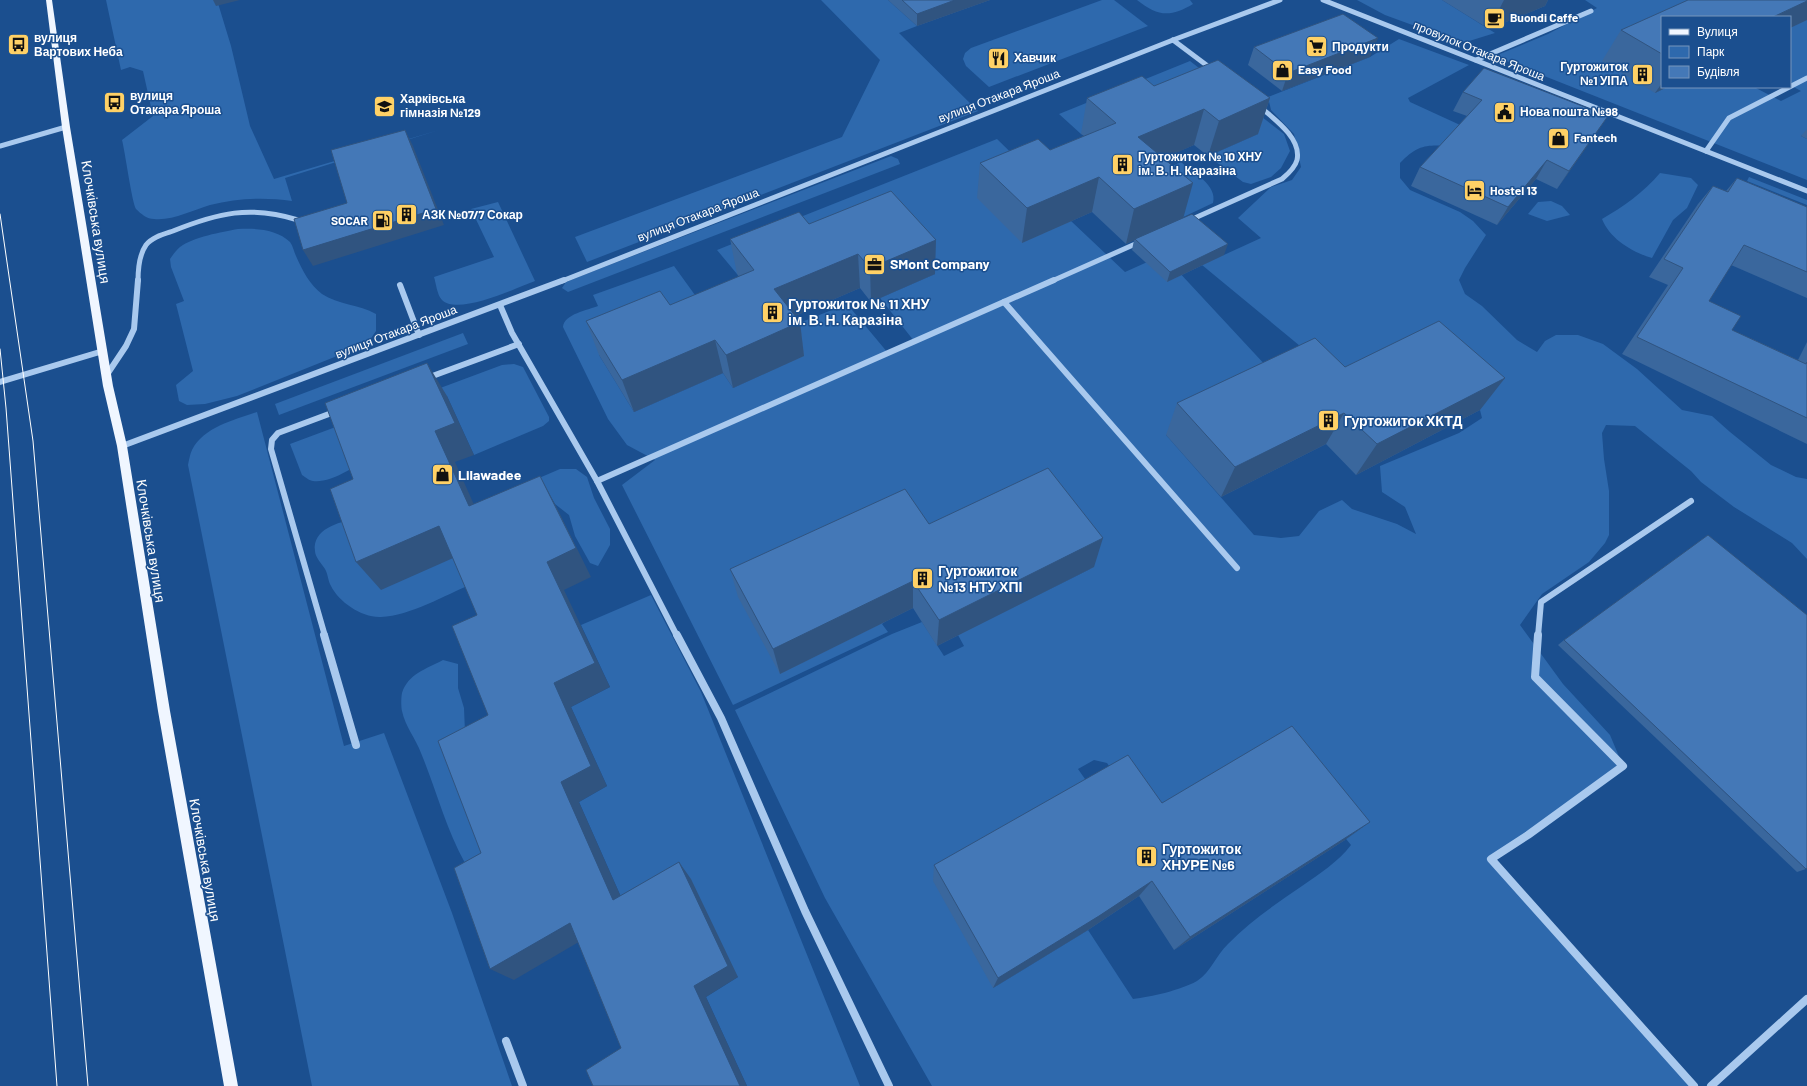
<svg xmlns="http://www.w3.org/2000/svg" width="1807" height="1086" font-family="Barlow,sans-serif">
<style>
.green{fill:#2e69ad;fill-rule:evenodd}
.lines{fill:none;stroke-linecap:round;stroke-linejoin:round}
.minor-far2{stroke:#a9c9ee;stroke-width:5}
.minor-far1{stroke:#a9c9ee;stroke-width:6}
.minor{stroke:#a9c9ee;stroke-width:8}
.major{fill:#f0f6ff;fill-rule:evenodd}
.tram{stroke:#fff;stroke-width:1}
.wall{fill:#3a679d}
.shaded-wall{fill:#305480}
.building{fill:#4478b7;stroke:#305480}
.labels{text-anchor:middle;stroke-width:3;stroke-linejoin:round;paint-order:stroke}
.far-poi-label{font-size:12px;font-weight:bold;fill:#fff;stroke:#1b4f8f;text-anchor:start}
.far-street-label{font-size:12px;fill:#fff;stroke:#1b4f8f}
.street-label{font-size:14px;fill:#fff;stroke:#1b4f8f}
.poi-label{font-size:14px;font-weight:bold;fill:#fff;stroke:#1b4f8f;text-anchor:start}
</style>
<rect width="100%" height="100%" fill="#1b4f8f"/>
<g class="green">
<path d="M106,0h111l14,46 19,80 24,53 165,-49 -154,48 7,23c-27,-4 -54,-3 -82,4 -17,5 -38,16 -56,14 -7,0 -13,-5 -18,-10 -4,-6 -11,-58 -14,-69l31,-24 -10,-45 -13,-4 -9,3z"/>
<path d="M821,0h67l29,26 -18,7 79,78 -391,151 -12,-25 267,-100 38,-77z"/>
<path d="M1102,0h12l34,26 -159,61 -23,-21 -3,-7 2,-6 6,-5z"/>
<path d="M1137,0h53l3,4c-23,14 -36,12 -56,-4z"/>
<path d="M1357,0h85l53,33 -29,9 -10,-1 -71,-26z"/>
<path d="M1585,0h149l-72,17 -7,76 12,-6h87l27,14 20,-10 -11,-6v-68l17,-17v133l-6,3 6,3v41l-308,-122 1,-4 48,-20 49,-26z"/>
<path d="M1399,39l70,26 -61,33 2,4 61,28 -18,16c-25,-1 -34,-3 -53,17v15l10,12 50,22 13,9 13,14 -21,33 -6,12 6,14 17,12 35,34 20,12 8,-11 11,-6h22l25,9 34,25 45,41 30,6 18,16 41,33 25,12 11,2v80l-15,-16 -58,-36 -33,-25 -10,-11 -56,-45 -29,-1 -4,8 2,26 5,32v44l-4,8 -16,19 -47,32 -22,31 43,59 47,51 13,31 -132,93 203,227h-762l-107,-188 -90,-188 157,-76 30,-12 22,34 20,-10 -6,-11 132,-66 1,-6 -46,-60 -163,121 6,8 -155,73 -111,-220 33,-25 -28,-15 -19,-26 -45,-92c1,-13 25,-17 35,-21l-5,-11 81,-29 39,54 -114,35 35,57 89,-39 10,15 63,-29 7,-5 -19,-25 63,-25 41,49 26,-12 -34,-43 55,-24h-198l-20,-24 280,-111 36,35 38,47 54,51 38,-17 105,113 -102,67 88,100 27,3 18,-2 20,-25 23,-11 10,9 45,15 19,10 -11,-27 -23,-15 -2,-26 79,-33 23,-15 -2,-8 -129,-22 -149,-123 59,-27 -23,-20 33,-31 21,-7 9,-13 -7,-33 -23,-24 -3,-13 102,-40zM1272,748l79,97c-13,17 -32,29 -49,41 -26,18 -52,35 -74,58 -12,11 -17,28 -31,37 -16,9 -46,16 -64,18l-45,-69 -95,58 99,-199 -14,-20 16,-9 13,3 54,77z"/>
<path d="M1190,61l94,73 6,17 -9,17 -10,9 -20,7 -8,-2 -35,-26 50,-22 -124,-22 -53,22 -22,-20z"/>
<path d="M891,156l7,3 2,5 -332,128 -6,-4 4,-6 15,-6z"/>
<path d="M1181,162c11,10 37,23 32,41l-72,34 -2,-56z"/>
<path d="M1660,173l31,5 7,7 -11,23 -14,12 -21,38c-20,-6 -42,-19 -50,-39 21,-12 42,-27 58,-46z"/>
<path d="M1749,177l58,23v5l-60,-24z"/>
<path d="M1551,201l11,5 8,9 -23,6 -19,-7 10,-12z"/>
<path d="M498,202l37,79c-19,7 -77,35 -93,19 -5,-5 -6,-17 -8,-23l60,-20 -23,-48z"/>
<path d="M238,229c17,-1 39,0 52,13 3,4 4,10 6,14 6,14 14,29 26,38 16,11 37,10 54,20v17l-9,13 -130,52 -32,8 -18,1 -8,-4 -3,-16 17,-14 -17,-67 8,-3 -13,-34 -1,-8c3,-4 6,-9 10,-12 13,-10 42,-15 58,-18z"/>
<path d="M463,333l5,11 -189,71 -4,-11z"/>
<path d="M514,364l9,3 26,50v4l-6,5 -69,29 -27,-59c-27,21 -101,90 -134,85 -3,0 -8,-4 -11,-6l-12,-31 212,-79z"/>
<path d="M257,412l87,334 40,-13 68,180 60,173h-200l-124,-621c1,-5 2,-11 4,-15 12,-23 42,-30 65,-38z"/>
<path d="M560,469h16l11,8 7,21 16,31v16l-12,21 -8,-3 -15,-27 -6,-21 -14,-11 -16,-26z"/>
<path d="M355,519l105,36 12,29c-27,11 -62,32 -91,33 -19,1 -42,-15 -50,-31 -3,-5 -3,-12 -6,-17 -3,-5 -10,-12 -10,-18 -3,-22 24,-29 40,-32z"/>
<path d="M651,595l50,97 159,394h-113l-41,-89 32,-20 -109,-62 -50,-113 28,-16 -36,-79 39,-20 -29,-62z"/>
<path d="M443,660l15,4v24l6,20 1,24 23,126 -23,5c-19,-34 -29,-74 -44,-110 -5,-14 -16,-27 -19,-42 -1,-4 -1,-13 0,-18 6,-19 24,-24 41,-33z"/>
</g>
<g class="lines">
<g class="minor-far2">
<path d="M1323,0l484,191"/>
<path d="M1173,40l40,30"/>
<path d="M1476,60l115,-49"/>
<path d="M0,146l66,-19"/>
<path d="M1706,151l23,-33 78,-40"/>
<path d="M1188,221l94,-42c6,-5 13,-11 15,-19 5,-22 -24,-42 -38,-54"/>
<path d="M138,281c0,-12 1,-26 8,-36 6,-8 18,-11 27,-14 45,-18 77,-26 125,-11"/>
<path d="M562,281l611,-241 107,-40"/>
<path d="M1052,281l90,-40"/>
</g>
<g class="minor-far1">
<path d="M400,285l19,50"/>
<path d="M1004,302l233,266"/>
<path d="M500,305l12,28 85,148 80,155"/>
<path d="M106,376l20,-30 8,-17 4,-49"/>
<path d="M427,378l92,-34"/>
<path d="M0,382l103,-31"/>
<path d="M122,446l442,-166"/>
<path d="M597,481l457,-201"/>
<path d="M325,636l-54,-187 1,-9 6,-7 59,-22"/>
<path d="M1538,636l3,-34 150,-101"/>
</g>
<g class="minor">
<path d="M324,635l32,110"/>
<path d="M677,635l44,83 84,193 84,175"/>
<path d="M1538,635l-3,42 88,89 -95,69 -37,24 203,227"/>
<path d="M506,1041l17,45"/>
<path d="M1711,1086l96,-87"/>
</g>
<path class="major" d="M46,0h6l18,127 43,259 14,60 43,265 68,375h-14l-66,-375 -41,-265 -14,-60 -41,-259z"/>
<g class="tram">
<path d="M0,214l33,227 55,645"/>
<path d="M0,349l6,59 51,678"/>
</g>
</g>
<g class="wall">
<path d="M888,0h102l-73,26z"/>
<path d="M1442,0h106l-3,6 -56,23z"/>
<path d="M1688,0h119v20l-17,8v-11h-128v70h5l-12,6 -53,-32 19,-31z"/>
<path d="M1254,47l116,10 -88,34 -34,-26z"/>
<path d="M1154,86l116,12 -12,36 -50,22 -14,-11 -31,13 20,60 41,37 -57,27 -35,-32 2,-10 -8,4 -34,-32 -70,31 -45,-45 3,-35 70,-13 34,-14 -3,-2 6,-36z"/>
<path d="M1463,92l145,24 -51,73 -21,-10 -39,46 -86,-39 9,-19 47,-51 -14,-5z"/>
<path d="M1807,129v10l-6,-3z"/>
<path d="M1737,178l70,29v91l-76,-33 -22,36 23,29 66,30 9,-18v102l-185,-90 46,-69 -19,-8 49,-73 15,-18 13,5z"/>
<path d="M809,224l126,50 -64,28 -11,-14 -65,28 5,6 4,34 -71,32 -10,-15 -89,39 -35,-57 -13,-34 84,-16 69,-28 -2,-3 -7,-35z"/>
<path d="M1345,367l135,43 -124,65 -30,-31 -105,53 -55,-62 11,-32z"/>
<path d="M929,524l165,43 -157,79 -24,-38 -133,66 -42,-77 -8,-28z"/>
<path d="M1564,640l242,229 -9,3 -239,-227z"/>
<path d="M1162,803l183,37 -171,110 -35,-54 -51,34 -95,58 -60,-107 1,-16z"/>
</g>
<g class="shaded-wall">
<path d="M213,0h27l-24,6z"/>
<path d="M955,0h35l-73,26v-12z"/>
<path d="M1504,0h44l-3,6 -56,23z"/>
<path d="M1807,1v19l-17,8v-11h-17z"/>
<path d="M1378,38l-8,19 -88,34 6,-18z"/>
<path d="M1662,83v4h5l-12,6z"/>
<path d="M1270,98l-12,36 -50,22 11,-35z"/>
<path d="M1204,109l-10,36 -64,28 8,-36z"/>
<path d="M1608,116l-12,18 -39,55 12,-18z"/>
<path d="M405,130l8,16 31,79 -131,41 -10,-16 133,-41z"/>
<path d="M1547,160l-11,19 -39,46 11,-18z"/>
<path d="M1099,177l-7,35 -70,31 5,-35z"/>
<path d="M1193,183l-10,36 -57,25 8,-35z"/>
<path d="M936,240l-1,34 -64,28 -1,-34z"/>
<path d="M1228,244l-4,11 -57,27 3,-10z"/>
<path d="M858,254l2,34 -81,35 -5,-34z"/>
<path d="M800,322l4,34 -71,32 -7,-33z"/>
<path d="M715,340l8,33 -89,39 -12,-32z"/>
<path d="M427,363l20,33 27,59 -19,7 33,74 -19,-30 -34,-75z"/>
<path d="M1505,378l-25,32 -124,65 21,-31z"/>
<path d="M1344,413l-18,31 -105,53 14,-30z"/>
<path d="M540,476l16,30 35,71 -27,13 46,97 -39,20 36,79 -28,16 50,113 -16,-15 -52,-118 -7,-99z"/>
<path d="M439,526l21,29 -79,35 -25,-28z"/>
<path d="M1103,538l-9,29 -157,79 2,-26z"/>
<path d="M913,581v27l-133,66 -7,-25z"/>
<path d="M1370,822l-25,18 -171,110 16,-13z"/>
<path d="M679,862l12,17 47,98 -32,20 41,89h-7l-46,-100z"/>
<path d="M1152,881l-13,15 -51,34 -95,58 5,-10z"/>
<path d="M570,923l19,13 -75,44 -24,-11z"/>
</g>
<g class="building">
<path d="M902,0h53l-38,14z"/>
<path d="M1688,0h119v1l-34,16h-111v37l-41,-24z"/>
<path d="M1343,14l35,24 -90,35 -34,-26z"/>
<path d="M1218,60l52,38 -51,23 -15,-12 -66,28 55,46 -59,26 -35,-32 -72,31 -47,-45 58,-24 12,11 66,-27 -29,-25 55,-22 12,10z"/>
<path d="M1484,68l124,48 -39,55 -22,-11 -39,47 -88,-40 62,-67 -19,-8z"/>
<path d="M405,130l31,79 -133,41 -9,-31 53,-16 -16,-53z"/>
<path d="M1737,178l70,29v65l-63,-27 -35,56 32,15 -9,14 74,34 1,-2v56l-170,-81 46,-69 -19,-9 49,-73 15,6z"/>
<path d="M891,191l45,49 -66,28 -12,-14 -84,35 26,33 -74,33 -11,-15 -93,40 -36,-59 74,-30 10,14 84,-35 -24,-31 69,-27 10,12z"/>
<path d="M1192,214l36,30 -58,28 -35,-33z"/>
<path d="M1439,321l66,57 -128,66 -33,-31 -109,54 -58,-64 138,-65 30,29z"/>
<path d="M427,363l28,60 -20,8 34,75 71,-30 36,72 -29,14 48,101 -41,20 37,83 -30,16 52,118 66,-38 49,104 -34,20 46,100h-147l-7,-16 35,-22 -51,-125 -80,46 -36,-101 27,-15 -43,-112 50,-26 -36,-89 25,-11 -38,-89 -83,36 -26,-73 23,-10 -28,-76z"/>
<path d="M1048,468l55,70 -164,82 -26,-39 -140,68 -43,-80 175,-80 24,35z"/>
<path d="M1708,535l99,80v253l-1,1 -242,-229z"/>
<path d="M1292,726l78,96 -180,115 -38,-56 -53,35 -101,62 -64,-113 194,-110 34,48z"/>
</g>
<defs>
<symbol id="cafe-square" viewBox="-11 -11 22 22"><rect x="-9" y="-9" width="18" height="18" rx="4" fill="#ffd166" stroke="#1b4f8f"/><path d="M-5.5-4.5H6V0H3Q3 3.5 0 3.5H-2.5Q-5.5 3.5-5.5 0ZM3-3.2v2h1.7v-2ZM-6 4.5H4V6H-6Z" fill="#111"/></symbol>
<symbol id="bus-square" viewBox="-11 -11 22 22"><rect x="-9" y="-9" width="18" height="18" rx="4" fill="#ffd166" stroke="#1b4f8f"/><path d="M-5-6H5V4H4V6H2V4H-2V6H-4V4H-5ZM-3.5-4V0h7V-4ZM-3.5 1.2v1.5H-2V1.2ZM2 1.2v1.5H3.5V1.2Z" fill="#111"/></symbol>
<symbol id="supermarket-square" viewBox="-11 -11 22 22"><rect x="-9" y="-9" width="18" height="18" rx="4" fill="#ffd166" stroke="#1b4f8f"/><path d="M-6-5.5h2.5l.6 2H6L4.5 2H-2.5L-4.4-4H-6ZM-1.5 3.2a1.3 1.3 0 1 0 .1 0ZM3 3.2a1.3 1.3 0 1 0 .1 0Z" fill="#111"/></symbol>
<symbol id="restaurant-square" viewBox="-11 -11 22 22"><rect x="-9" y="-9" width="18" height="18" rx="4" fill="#ffd166" stroke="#1b4f8f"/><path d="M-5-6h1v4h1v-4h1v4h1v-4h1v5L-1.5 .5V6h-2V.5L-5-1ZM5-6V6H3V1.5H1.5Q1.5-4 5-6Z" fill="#111"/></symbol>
<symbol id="shop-square" viewBox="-11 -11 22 22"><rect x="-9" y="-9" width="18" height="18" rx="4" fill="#ffd166" stroke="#1b4f8f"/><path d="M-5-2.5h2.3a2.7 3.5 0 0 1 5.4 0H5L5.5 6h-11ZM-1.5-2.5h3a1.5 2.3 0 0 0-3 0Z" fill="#111"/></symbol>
<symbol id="building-square" viewBox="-11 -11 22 22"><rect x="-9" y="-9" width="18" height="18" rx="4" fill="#ffd166" stroke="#1b4f8f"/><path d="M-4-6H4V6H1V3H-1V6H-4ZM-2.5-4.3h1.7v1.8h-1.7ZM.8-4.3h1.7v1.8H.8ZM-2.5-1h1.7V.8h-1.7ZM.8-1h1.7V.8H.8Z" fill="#111"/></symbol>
<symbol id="school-square" viewBox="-11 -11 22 22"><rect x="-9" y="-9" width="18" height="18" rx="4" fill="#ffd166" stroke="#1b4f8f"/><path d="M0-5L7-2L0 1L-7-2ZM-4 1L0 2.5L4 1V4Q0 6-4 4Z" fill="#111"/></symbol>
<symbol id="civic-square" viewBox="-11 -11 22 22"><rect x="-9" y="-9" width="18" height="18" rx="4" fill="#ffd166" stroke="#1b4f8f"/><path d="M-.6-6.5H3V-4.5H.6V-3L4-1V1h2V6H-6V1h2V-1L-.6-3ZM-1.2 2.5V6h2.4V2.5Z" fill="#111"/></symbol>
<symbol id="hotel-square" viewBox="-11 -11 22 22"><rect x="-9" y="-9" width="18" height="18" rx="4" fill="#ffd166" stroke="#1b4f8f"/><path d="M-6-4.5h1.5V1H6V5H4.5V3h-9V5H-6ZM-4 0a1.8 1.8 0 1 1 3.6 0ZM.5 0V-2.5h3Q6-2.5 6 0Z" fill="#111"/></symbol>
<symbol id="fuel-square" viewBox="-11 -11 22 22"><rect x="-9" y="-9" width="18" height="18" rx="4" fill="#ffd166" stroke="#1b4f8f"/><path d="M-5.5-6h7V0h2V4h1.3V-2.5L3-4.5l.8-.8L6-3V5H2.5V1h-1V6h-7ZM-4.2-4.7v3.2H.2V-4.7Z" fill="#111"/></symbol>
<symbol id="office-square" viewBox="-11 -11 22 22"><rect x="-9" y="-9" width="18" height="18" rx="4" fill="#ffd166" stroke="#1b4f8f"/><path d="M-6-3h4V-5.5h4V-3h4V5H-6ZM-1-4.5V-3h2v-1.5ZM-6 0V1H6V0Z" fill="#111"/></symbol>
</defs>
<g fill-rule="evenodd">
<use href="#cafe-square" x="1482" y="6" width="25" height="25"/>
<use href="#bus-square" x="6" y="32" width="25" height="25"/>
<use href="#supermarket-square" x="1304" y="34" width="25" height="25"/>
<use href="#restaurant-square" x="986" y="46" width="25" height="25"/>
<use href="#shop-square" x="1270" y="58" width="25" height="25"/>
<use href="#building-square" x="1630" y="62" width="25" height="25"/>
<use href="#bus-square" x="102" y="90" width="25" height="25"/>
<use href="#school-square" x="372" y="94" width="25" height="25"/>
<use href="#civic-square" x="1492" y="100" width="25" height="25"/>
<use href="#shop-square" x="1546" y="126" width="25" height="25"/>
<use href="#building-square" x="1110" y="152" width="25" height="25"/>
<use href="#hotel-square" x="1462" y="178" width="25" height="25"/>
<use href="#building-square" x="394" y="202" width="25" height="25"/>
<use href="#fuel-square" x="370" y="208" width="25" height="25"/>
<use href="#office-square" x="862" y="252" width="25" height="25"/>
<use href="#building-square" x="760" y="300" width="25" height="25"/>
<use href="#building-square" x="1316" y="408" width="25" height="25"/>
<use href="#shop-square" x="430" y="462" width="25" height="25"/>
<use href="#building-square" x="910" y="566" width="25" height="25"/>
<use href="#building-square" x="1134" y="844" width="25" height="25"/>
</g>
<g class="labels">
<g class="far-poi-label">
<text x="1510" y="22">Buondi Caffe</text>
<text x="34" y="42">вулиця<tspan x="34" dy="14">Вартових Неба</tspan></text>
<text x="1332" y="51">Продукти</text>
<text x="1014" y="62">Хавчик</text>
<text x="1628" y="71" text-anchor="end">Гуртожиток<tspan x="1628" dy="14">№1 УІПА</tspan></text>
<text x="1298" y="74">Easy Food</text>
<text x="130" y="100">вулиця<tspan x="130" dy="14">Отакара Яроша</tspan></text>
<text x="400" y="103">Харківська<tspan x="400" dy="14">гімназія №129</tspan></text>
<text x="1520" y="116">Нова пошта №98</text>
<text x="1574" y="142">Fantech</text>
<text x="1138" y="161">Гуртожиток № 10 ХНУ<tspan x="1138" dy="14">ім. В. Н. Каразіна</tspan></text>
<text x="1490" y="195">Hostel 13</text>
<text x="422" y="219">АЗК №07/7 Сокар</text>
<text x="368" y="225" text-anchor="end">SOCAR</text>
</g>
<g class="far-street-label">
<text transform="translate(1479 51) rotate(22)" y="4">провулок Отакара Яроша</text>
<text transform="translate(999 96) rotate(-21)" y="4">вулиця Отакара Яроша</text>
<text transform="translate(698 215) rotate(-21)" y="4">вулиця Отакара Яроша</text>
<text transform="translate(396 332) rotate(-21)" y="4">вулиця Отакара Яроша</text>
</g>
<g class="street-label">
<text transform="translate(96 222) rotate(81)" y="5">Клочківська вулиця</text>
<text transform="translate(151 541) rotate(81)" y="5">Клочківська вулиця</text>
<text transform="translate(205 860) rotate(80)" y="5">Клочківська вулиця</text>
</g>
<g class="poi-label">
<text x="890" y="269">SMont Company</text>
<text x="788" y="309">Гуртожиток № 11 ХНУ<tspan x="788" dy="16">ім. В. Н. Каразіна</tspan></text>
<text x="1344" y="426">Гуртожиток ХКТД</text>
<text x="458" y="480">Lilawadee</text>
<text x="938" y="576">Гуртожиток<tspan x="938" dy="16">№13 НТУ ХПІ</tspan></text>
<text x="1162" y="854">Гуртожиток<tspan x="1162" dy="16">ХНУРЕ №6</tspan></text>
</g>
</g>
<rect x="1661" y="16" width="130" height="72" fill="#1b4f8f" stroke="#7695bc"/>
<rect x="1669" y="29" width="20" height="6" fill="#f0f6ff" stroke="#7695bc"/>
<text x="1697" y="36" font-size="12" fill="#ffffff">Вулиця</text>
<rect x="1669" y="46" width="20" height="12" fill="#2e69ad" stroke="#7695bc"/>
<text x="1697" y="56" font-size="12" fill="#ffffff">Парк</text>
<rect x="1669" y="66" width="20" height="12" fill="#4478b7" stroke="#7695bc"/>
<text x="1697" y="76" font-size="12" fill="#ffffff">Будівля</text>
</svg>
